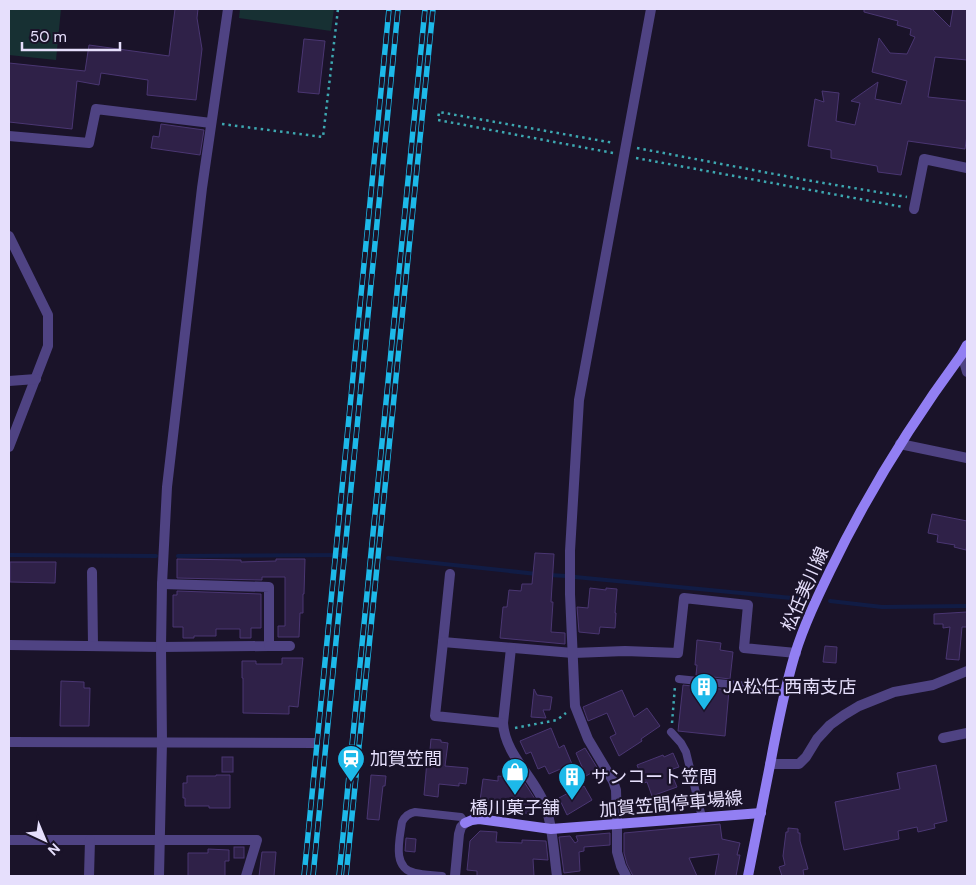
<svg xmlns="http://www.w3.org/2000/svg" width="976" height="885" font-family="'DM Sans','Noto Sans JP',sans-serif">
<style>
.green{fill:#173033}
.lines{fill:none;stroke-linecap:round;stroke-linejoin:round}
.stream{stroke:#111c45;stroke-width:4}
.building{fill:#2f2148;stroke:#4a3672}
.path{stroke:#3da8b1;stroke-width:2.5;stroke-dasharray:2.5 4;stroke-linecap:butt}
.service{stroke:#4f4383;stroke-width:8}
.minor{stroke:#4f4383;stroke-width:10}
.tertiary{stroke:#4f4383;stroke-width:10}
.secondary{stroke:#927ff3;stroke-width:10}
.rail-casing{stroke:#1db9e9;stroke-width:5.5}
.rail{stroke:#1a1329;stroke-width:4;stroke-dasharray:11;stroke-linecap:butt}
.labels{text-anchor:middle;stroke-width:4.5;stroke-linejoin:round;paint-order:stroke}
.street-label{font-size:18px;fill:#e6dffc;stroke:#1a1329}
.poi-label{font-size:18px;fill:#e6dffc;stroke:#1a1329;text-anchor:start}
</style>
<rect width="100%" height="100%" fill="#1a1329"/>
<g class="green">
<path d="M9,9h52l-5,51 -47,-5z"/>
<path d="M240,9h94l-3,22 -92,-13z"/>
</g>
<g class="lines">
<g class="stream">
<path d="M9,555l147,1"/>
<path d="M178,556l170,-1"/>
<path d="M388,558l149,16"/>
<path d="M549,575l17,1"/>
<path d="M575,577l227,22"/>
<path d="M830,601l52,6 85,-1"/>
</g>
</g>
<g class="building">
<path d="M175,9h23l-1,9 5,31 -6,51 -49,-5 1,-15 -47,-7 -2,12 -22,-4 -5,48 -63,-7v-59l76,8 4,-26 80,11z"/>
<path d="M864,9h68l18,18 3,-18h14v51l-32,-3 -7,40 39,4v34l-2,14 -57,-8 -7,34 -23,-3 -1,-6 -46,-8v-8l-23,-4 7,-47 9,3 -2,-11 17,2 -3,28 19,4 5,-22 -9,-2 27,-19 -3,17 26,5 6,-23 -35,-9 7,-34 11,15 17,1 8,-17 -5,-2 1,-6 -14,-4 1,-4 -34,-9z"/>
<path d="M304,39l21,2 -6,53 -21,-2z"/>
<path d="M161,124l43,6 -4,25 -49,-7 2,-12 6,1z"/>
<path d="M932,514l35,7v22l-1,7 -12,-3 1,-2 -18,-3 1,-7 -10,-2z"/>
<path d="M535,553l19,1 -3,48h2l-2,30 14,1v11l-65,-6 3,-31h4l2,-17 12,1 1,-7h10z"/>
<path d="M177,559l64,1v2l35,-1v-2h29l-1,35h-1v19h-3l-1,24h-21v-11h7v-49h-23v3l-85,-2z"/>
<path d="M10,562h46l-1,21 -45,-1z"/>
<path d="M590,588l16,2v-2l11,1 -2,24h1l-1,15 -15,-1 -1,7 -20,-2 -2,-25 11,1z"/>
<path d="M177,591l84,3v34h-10v10h-11v-9h-24v7h-22v2h-11v-11h-10v-32h4z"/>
<path d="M967,612v15h-5l-3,33 -13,-1 4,-32 -7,1v-4h-9v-10z"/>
<path d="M697,640l24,3 -1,7 13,2 -3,27 -34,-4 1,-10h-2z"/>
<path d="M825,646l12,1 -1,16 -13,-1z"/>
<path d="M282,658h21l-5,49 -9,-1v8l-46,-1v-35h-1v-17h14v3h26z"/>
<path d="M61,681l23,1v6h6l-1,38h-29z"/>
<path d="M683,685l46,5 -4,46 -47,-5z"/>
<path d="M534,689l3,6 15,2 -2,13h-7l3,8 -15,-1z"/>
<path d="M622,690l12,27 13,-9 13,18 -19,13 1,2 -23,15 -9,-19 6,-3 -9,-21 -19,8 -5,-14z"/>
<path d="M551,728l8,20 5,-3 8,19 -23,10 -4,-8 -7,3 -7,-17 -5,2 -6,-13z"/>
<path d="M431,739l10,1v2l7,1 -3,23 23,2 -2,16 -7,-1v3l-20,-2 -1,13 -14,-2 3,-34h2z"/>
<path d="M585,748l13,21 -12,7 -10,-23z"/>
<path d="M673,753l6,14 -9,3 7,17 -25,9 -5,-14 -3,1 -7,-18 26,-10 1,2z"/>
<rect x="222" y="757" width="11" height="15"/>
<path d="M936,765l11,56 -13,3 1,4 -17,4 -1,-5 -19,4 1,8 -55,11 -9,-48 65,-13 -3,-16z"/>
<path d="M216,775h14v33h-21v-2h-24v-8h-2v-15h4v-7h29z"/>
<path d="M371,775l15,1 -1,10h-2l-4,34 -12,-1z"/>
<path d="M498,776l17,2v-1h6l14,22 -2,15 -54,-6 4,-29 15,2z"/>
<path d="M581,786l1,1 2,-1 8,14 -25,15 -8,-17z"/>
<path d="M720,824l2,15 18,4 -3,12h3l-4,21h-21l4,-22 -30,4 8,18h-64l-6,-12 -3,-11v-20z"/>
<path d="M788,828l10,1v4h2v8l8,28 -5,1 1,6h-22l-3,-9 6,-2 -2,-9 3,-24h2z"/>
<path d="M480,831l17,1 -1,10 26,1v-3l24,1 2,19 -15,-1 1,17h-57v-5l-10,-1 3,-29z"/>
<path d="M610,833v12l-26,2v4l-5,1 1,19 -16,2 -5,-36 11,-1 5,7 3,-2 -2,-5z"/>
<path d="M406,838l10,1 -1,13 -10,-1z"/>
<rect x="234" y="847" width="10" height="11"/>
<path d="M208,849l21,1v11h-4v15h-37v-23h20z"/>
<path d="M262,852h14l-2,24h-15z"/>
</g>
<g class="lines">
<g class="path">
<path d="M222,124l101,13 15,-128"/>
<path d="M637,148l169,32 101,17"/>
<path d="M613,153l-175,-33 1,-8 175,31"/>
<path d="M636,158l267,49"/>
<path d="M672,723l3,-37"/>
<path d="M515,728l42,-8 9,-7"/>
</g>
<g class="service">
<path d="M679,679l106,11"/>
<path d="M671,732l10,11 5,9 15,61"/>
<path d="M442,876c-9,-1 -19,-1 -27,-3 -24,-5 -15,-35 -13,-51 3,-6 7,-9 13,-10l46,5 4,6"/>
</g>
<g class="minor">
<path d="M9,136l80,7 7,-34 115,14"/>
<path d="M914,209l10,-50 43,9"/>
<path d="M9,236l39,79v31l-39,101"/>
<path d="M962,354l5,18"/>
<path d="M9,381l27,-2"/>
<path d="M900,444l67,14"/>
<path d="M92,572l1,73"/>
<path d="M450,574l-7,68 130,11 52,-2 53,2 6,-55 64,7 -4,43 52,5"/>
<path d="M443,642l-8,74 68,7 8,-75"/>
<path d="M9,645l152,2 108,-1v-59l-107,-3"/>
<path d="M269,646h21"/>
<path d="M503,723c2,33 33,55 43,85 7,20 8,47 11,68"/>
<path d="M943,738l24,-5"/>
<path d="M770,764h29l7,-7 11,-18 13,-14 14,-10 15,-9 35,-14 39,-7 34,-14"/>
<path d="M9,840h248l-11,36"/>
<path d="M89,876l1,-36"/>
<path d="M159,876l3,-134 -1,-95 1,-63 5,-97 35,-299 26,-179"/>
<path d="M626,876l-5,-10 -4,-14v-28l-1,-34 -3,-9 -25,-42 -13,-33 -5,-112v-43l9,-151 72,-391"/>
</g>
<g class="tertiary">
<path d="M9,742l306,1"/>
<path d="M455,876l4,-42 2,-7 4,-4"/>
</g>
<g class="secondary">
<path d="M465,823l7,-3 7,-1 72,10 210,-16"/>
<path d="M748,876c7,-37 15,-74 22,-111 7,-38 14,-74 25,-111 9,-29 22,-56 35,-83 37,-77 82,-149 132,-217l5,-9"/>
</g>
<defs>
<g id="rail">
<path d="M304,876l85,-867"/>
<path d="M313,876l85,-867"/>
<path d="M339,876l86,-867"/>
<path d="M346,876l87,-867"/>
</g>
</defs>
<use href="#rail" class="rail-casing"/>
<use href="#rail" class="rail"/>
</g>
<defs>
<symbol id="building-pin" viewBox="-11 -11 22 30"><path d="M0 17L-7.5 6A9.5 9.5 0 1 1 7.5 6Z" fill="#1db9e9" stroke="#1a1329"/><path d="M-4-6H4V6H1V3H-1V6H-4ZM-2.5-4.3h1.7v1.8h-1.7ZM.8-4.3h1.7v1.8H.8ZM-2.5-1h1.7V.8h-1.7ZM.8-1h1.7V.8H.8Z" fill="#fff"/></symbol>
<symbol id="station-pin" viewBox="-11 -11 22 30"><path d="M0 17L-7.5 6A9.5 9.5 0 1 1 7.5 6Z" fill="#1db9e9" stroke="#1a1329"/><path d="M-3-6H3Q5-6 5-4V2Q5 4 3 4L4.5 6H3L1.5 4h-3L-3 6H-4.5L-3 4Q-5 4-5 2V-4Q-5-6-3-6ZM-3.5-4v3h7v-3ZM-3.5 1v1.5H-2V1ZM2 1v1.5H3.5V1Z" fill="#fff"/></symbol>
<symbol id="shop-pin" viewBox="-11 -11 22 30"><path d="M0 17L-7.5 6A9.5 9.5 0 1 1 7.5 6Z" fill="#1db9e9" stroke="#1a1329"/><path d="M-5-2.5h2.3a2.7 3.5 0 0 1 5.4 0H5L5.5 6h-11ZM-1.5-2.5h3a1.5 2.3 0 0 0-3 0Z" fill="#fff"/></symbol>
</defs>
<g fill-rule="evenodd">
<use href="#building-pin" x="688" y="671" width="32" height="43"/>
<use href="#station-pin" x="335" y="743" width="32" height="43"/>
<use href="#shop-pin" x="499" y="756" width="32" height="43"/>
<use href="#building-pin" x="556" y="761" width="32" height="43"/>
</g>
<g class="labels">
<g class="street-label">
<text transform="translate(805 589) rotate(-66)" y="6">松任美川線</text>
<text transform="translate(671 804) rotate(-5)" y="6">加賀笠間停車場線</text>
</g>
<g class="poi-label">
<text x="723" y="693">JA松任 西南支店</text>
<text x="370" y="765">加賀笠間</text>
<text x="591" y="783">サンコート笠間</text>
<text x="515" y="814" text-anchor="middle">橋川菓子舗</text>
</g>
</g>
<rect width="976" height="885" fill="none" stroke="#e6dffc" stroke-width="20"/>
<g transform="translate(45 840) rotate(136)" stroke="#1a1329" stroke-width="4" paint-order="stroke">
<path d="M0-4L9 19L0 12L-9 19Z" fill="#e6dffc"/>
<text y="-8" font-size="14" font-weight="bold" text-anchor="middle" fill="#e6dffc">N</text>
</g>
<path d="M22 42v8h98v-8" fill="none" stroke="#e6dffc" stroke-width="2.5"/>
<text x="30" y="42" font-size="15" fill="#e6dffc" stroke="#1a1329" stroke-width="4" paint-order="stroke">50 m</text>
</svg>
